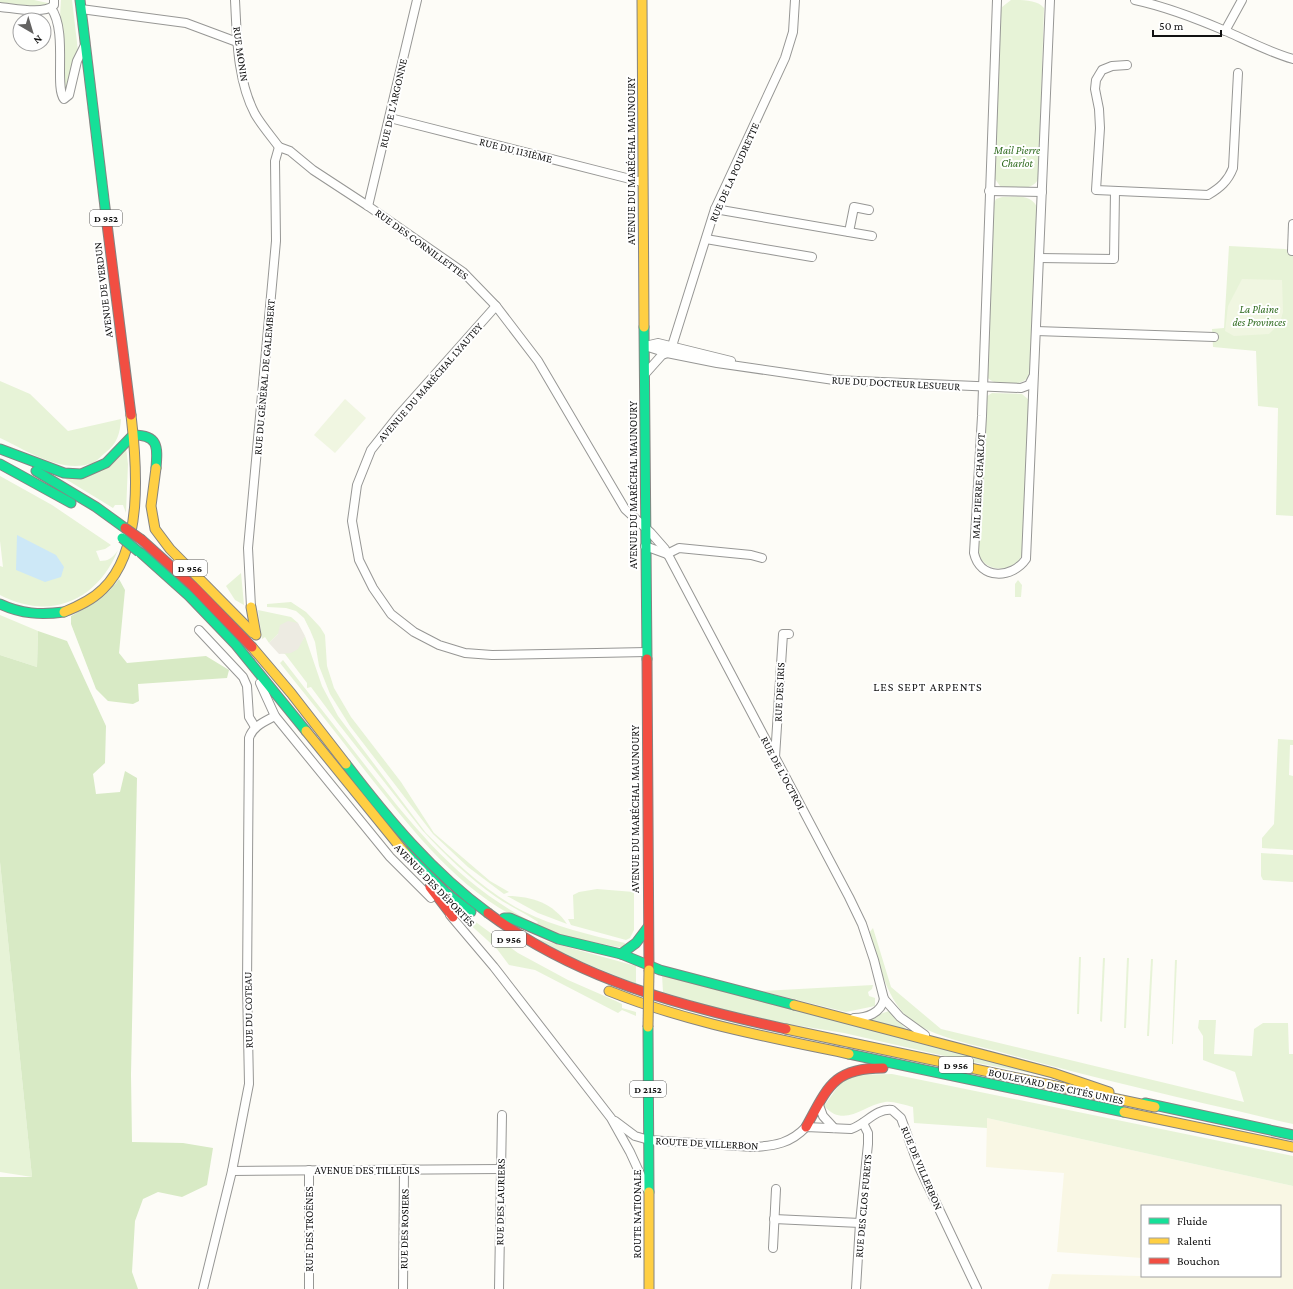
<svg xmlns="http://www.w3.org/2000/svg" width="1293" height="1289" font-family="'Crimson Pro',serif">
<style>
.farmland{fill:#f9f7e4}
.green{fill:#e7f3d7}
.forest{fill:#d8eac5}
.pitch{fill:#f0f6e1}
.plaza{fill:#edebe2}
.water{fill:#cde8f7}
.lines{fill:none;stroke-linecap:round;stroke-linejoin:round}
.street-casing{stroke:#979795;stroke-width:10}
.fast-casing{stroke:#858482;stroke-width:11}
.slow-casing{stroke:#858482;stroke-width:11}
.jam-casing{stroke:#858482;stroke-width:11}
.street{stroke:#fffffe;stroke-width:8}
.fast{stroke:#16e098;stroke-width:9}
.slow{stroke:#ffcf43;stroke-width:9}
.jam{stroke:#f24e42;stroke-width:9}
.fast-bridge-casing{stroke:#858482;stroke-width:11;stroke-linecap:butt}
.slow-bridge-casing{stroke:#858482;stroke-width:11;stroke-linecap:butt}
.jam-bridge-casing{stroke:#858482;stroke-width:11;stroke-linecap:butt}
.fast-bridge{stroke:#16e098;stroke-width:9}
.slow-bridge{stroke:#ffcf43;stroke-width:9}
.jam-bridge{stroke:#f24e42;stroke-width:9}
.labels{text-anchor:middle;stroke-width:4;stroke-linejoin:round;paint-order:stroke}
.shield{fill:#fff;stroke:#585858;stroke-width:1}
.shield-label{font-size:10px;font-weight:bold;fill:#111}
.street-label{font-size:11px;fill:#111;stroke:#fff}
.park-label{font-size:11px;font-style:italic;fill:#2f6b1f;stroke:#fff}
.neighbourhood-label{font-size:12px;letter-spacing:1px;fill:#111;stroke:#fff}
</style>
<rect width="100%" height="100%" fill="#fdfcf7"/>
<path class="farmland" d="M987,1118l306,68v103h-245l4,-15 89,2 1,-9v9h138v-70h-138v52l-85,-6 7,-79 -78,-6z"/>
<g class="green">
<path d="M0,0h34l18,4c-11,7 -39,1 -52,-1z"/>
<path d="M61,0h11l6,51 -11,43 -3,-3c0,-30 -6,-61 -3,-91z"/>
<path d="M1011,0c12,0 27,0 33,8l-5,159c0,3 0,9 -1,12 -5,13 -28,9 -38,7l-7,-10 7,-162 2,-7z"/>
<path d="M1002,197c13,0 31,-4 36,13l-8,165c-6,12 -35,12 -43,2l6,-172 3,-6z"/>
<path d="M1229,246l56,3 8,2v265l-17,-1 2,-107 -20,-2 -2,-55 -43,-4 -1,-18 12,-1z"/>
<path d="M0,381l30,13 38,37 53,-12c-1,15 -4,25 -16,34 -4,3 -8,8 -12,10 -32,11 -65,-12 -93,-25z"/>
<path d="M992,393l30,1 7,6 -6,152c-6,22 -40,22 -45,0l6,-154z"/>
<path d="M126,448l2,16 -2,49 -3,-8h-8l-2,3 -49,-30z"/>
<path d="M0,476l52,29 59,40 -6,4 -9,2 4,10c8,0 13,-3 18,-11 -21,51 -68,71 -118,45v-29l3,1 -3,-26z"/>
<path d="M241,573l3,32 -9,-5 -9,-14z"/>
<path d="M1018,580l4,5 -1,12h-6v-13z"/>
<path d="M291,602l15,10 14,15 5,8 2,31 7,22 17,29 50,65 33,51 56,48 19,11 -5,2 -36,-27 -35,-33 -83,-108 -20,-32 -11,-28 -4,-24 -5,-12 -6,-12 -8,-7 -10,-3 -19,-1v-3z"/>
<path d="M258,610l33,7 7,6 -20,11 -9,9 -4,-6 -3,2z"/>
<path d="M0,615l38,16 -1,36 -37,-12z"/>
<path d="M305,636l17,50 16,30 88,117c29,29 60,59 97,78 32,16 67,24 102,32l-1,5c-37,-7 -72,-13 -105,-29 -66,-33 -112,-96 -156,-151 -27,-36 -55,-70 -83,-105l3,-3c27,35 55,70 82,105 50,64 96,122 171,159l2,-2c-13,-9 -29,-16 -42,-25 -27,-19 -52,-43 -74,-67l-85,-108 -26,-35 -4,1v-5l-22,-29 -4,-1c18,-1 15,-4 24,-17z"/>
<path d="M1278,739l15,1v5h-3l-1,30 4,1v74l-31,-2v-10l12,-14z"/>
<path d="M1261,853l32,2v27l-30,-2 -2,-4z"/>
<path d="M0,862l32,315 -32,-5z"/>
<path d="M597,889l37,3v38l-4,8 -4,2 -55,-15 -3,-6h6l-1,-24 6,-3z"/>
<path d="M507,896c24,0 46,7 60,28l-29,-11z"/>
<path d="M454,906l64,47 50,27 48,21 6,3v4l14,4v4l-14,-6 -4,3 -83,-43 -26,-5 -12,-16 -43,-39z"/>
<path d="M873,928l18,59 50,42 303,73 -9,-30 -32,-12v-24l-5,-8 1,-8h17l-2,34 38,2 2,-27 9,-6h25l1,31h4v70c-99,-23 -198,-45 -296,-73 -24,-6 -73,-17 -90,-34 -22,-22 -28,-55 -38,-84z"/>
<path d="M538,939l98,27v18l-66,-27z"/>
<path d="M1079,957h2l-2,57h-2z"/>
<path d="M1103,958h2l-3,64 -2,-1z"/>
<path d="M1127,958h2l-3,70h-2z"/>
<path d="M1151,959h2l-4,77h-2z"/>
<path d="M1175,960h2l-4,84h-1z"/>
<path d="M662,975l399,104 -99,-19 -118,-27 -62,-10 -77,-18 -42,-13z"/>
<path d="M873,985l-1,4 -4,3 1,4 6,2v8l-29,6 -85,-21z"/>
<path d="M889,1011l18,19 -45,-10z"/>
<path d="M892,1074l401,82v30l-306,-68v10l-73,-5 -1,-16c-9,-2 -20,-6 -28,-5 -22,3 -40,27 -61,4l15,-21 13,-10z"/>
</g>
<g class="forest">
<path d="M119,579l6,11 -6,63 8,10 79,-7 23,14 -2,8 -89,6 1,17 -6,3 -25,-3 -12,-12 -25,-65v-8c24,-13 31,-15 48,-37z"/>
<path d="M38,631l29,10 39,85 -1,37 -12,11 3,20 24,-2 5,-21 12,7 -6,297 1,67 51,1 30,5 -6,37 -25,12 -24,-5 -15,7 -8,22 -3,51 6,17h-138v-112h32l-32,-315v-207l37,12z"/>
</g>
<g class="pitch">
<path d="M1242,279l40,1 1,32 -3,11 -11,11 -35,2 -9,-5 3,-25z"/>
<path d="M345,399l21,19 -31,35 -21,-18z"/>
</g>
<path class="plaza" d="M288,621l10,2 7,13 -7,13 -7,4 -12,1 -10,-11 9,-9 2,-9z"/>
<path class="water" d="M17,535l39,20 8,12 -3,10 -16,5 -29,-12z"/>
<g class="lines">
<defs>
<g id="street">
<path d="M235,0c2,37 2,80 20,114 7,12 16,22 24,33"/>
<path d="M997,0l-15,416 -8,137c6,27 38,26 52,6l24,-559"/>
<path d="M1135,0c33,7 63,19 93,32 22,10 41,20 65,27"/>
<path d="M0,7c13,1 44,8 54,-2v-5"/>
<path d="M51,8c17,23 3,79 13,91l5,-4 8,-34 8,-16"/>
<path d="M81,9l105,14 51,19"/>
<path d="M1225,31l17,-31"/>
<path d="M1127,65l-15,1 -10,4 -6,10 -1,9 4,20 1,19 -4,62 112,5c12,-7 20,-14 25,-27l5,-95"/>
<path d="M390,118l252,64"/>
<path d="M279,147l11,4 23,19 55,36 95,66 33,34 42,55 87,148 26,24 14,16 184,348 13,27 12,36 10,39 16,18 25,18"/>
<path d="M989,191l53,1"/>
<path d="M368,206l49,-206"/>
<path d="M715,209l157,27"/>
<path d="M849,232l5,-25 15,3"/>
<path d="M706,239l106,18"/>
<path d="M1292,251l1,-27"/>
<path d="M1039,258l75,1 1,-68"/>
<path d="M496,306l-98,110 -27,34 -14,35 -5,36 7,39 14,28 18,26 23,18 25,13 26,8 27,2 155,-3"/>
<path d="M1036,331l178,6"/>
<path d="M645,346l22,7 50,10 117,17 187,8 8,-3 4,-8"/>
<path d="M645,346l13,-3 73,18"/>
<path d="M672,346l43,-137 70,-151 8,-26 2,-32"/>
<path d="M645,374l17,-19 5,-2"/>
<path d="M645,546l22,8"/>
<path d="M667,554l12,-6 72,7 11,3"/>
<path d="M251,607l-3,-59 28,-307 -1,-80 4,-14"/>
<path d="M199,630l44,47 4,9 2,31 6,10"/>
<path d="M260,683l15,33 115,141 41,41"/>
<path d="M775,757l8,-123h6"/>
<path d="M450,915l44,52 117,151 19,34 17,37"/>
<path d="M854,1018c13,0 27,-5 30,-19"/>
<path d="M819,1105l4,11 11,12"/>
<path d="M615,1121l20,15 14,4 104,7c22,-1 38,-4 53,-20l45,2c15,-5 25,-21 41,-19l9,8 18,49 58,122"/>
<path d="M232,1171l269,-2"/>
<path d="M774,1219l86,4"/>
<path d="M773,1248l3,-59"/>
<path d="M203,1289l29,-118 17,-87 -2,-99 2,-247c4,-12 15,-16 26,-22"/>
<path d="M309,1289v-119"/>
<path d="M403,1289l1,-120"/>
<path d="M499,1289l3,-174"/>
<path d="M856,1289l4,-66 8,-79v-11l-5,-10"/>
</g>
<g id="fast">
<path d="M80,0l27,224"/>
<path d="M644,327l3,332"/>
<path d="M0,449l64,24 17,1 25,-11 27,-28c25,0 25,11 23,33"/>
<path d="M0,464l71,39"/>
<path d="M36,471l60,36 29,21"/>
<path d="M141,553l48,43 47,49 70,86"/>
<path d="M0,604c21,10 41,11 64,8"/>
<path d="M346,764c42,55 86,108 142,149"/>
<path d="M404,851l41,41 26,20"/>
<path d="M504,918h6l48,21 63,15 27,11"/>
<path d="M621,954l15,-11 12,-16"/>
<path d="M648,965l12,5 134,35"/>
<path d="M648,1027l1,165"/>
<path d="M849,1054l275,58"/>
<path d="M1145,1103l148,32"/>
</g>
<g id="slow">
<path d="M642,0l2,327"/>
<path d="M156,468l-5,38 4,23 15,20 83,84"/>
<path d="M251,607l5,28"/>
<path d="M64,612c15,-6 28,-12 39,-23 41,-40 34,-123 28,-174"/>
<path d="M252,647l39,46 55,71"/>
<path d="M306,731l103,127"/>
<path d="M609,991c77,31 159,46 240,63"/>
<path d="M794,1005l259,68 56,19"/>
<path d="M786,1029l369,78"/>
<path d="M1124,1112l169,35"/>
<path d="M649,1192v97"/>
</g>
<g id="jam">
<path d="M107,224l24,191"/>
<path d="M142,540l51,46 59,61"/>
<path d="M647,659l2,311"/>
<path d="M430,887l23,30"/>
<path d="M488,913c88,66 192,93 298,116"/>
<path d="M806,1127c22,-40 27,-59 77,-59"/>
</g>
</defs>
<use href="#street" class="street-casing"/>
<use href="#fast" class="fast-casing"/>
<use href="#slow" class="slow-casing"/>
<use href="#jam" class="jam-casing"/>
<use href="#street" class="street"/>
<use href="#fast" class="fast"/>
<use href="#slow" class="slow"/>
<use href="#jam" class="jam"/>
<defs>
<path id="fast-bridge" d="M122,538l17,14"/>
<path id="slow-bridge" d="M648,1027l1,-57"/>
<path id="jam-bridge" d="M125,528l17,12"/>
</defs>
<use href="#fast-bridge" class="fast-bridge-casing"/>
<use href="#slow-bridge" class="slow-bridge-casing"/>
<use href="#jam-bridge" class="jam-bridge-casing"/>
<use href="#fast-bridge" class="fast-bridge"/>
<use href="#slow-bridge" class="slow-bridge"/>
<use href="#jam-bridge" class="jam-bridge"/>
</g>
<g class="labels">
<g class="shield">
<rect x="90" y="210" width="32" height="16" rx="3"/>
<rect x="173" y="560" width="34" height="16" rx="3"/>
<rect x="492" y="931" width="34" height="16" rx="3"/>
<rect x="939" y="1057" width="34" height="16" rx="3"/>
<rect x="630" y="1081" width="36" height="16" rx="3"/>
</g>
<g class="shield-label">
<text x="106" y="222">D 952</text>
<text x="190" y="572">D 956</text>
<text x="509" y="943">D 956</text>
<text x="956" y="1069">D 956</text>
<text x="648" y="1093">D 2152</text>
</g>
<g class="street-label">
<text transform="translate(241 54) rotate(82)" y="4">RUE MONIN</text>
<text transform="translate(393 103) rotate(-77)" y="4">RUE DE L'ARGONNE</text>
<text transform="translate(516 150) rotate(14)" y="4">RUE DU 113IÈME</text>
<text transform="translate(631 161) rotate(-90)" y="4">AVENUE DU MARÉCHAL MAUNOURY</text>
<text transform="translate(734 172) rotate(-66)" y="4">RUE DE LA POUDRETTE</text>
<text transform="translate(422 244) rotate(36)" y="4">RUE DES CORNILLETTES</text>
<text transform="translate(103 290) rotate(-97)" y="4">AVENUE DE VERDUN</text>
<text transform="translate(264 377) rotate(-85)" y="4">RUE DU GÉNÉRAL DE GALEMBERT</text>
<text transform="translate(430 382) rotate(-49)" y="4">AVENUE DU MARÉCHAL LYAUTEY</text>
<text transform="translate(896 383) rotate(3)" y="4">RUE DU DOCTEUR LESUEUR</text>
<text transform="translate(633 485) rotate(-90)" y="4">AVENUE DU MARÉCHAL MAUNOURY</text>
<text transform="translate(978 486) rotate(-87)" y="4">MAIL PIERRE CHARLOT</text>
<text transform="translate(779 692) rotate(-87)" y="4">RUE DES IRIS</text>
<text transform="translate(783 773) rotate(62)" y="4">RUE DE L'OCTROI</text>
<text transform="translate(635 809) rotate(-90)" y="4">AVENUE DU MARÉCHAL MAUNOURY</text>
<text transform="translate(435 885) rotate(46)" y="4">AVENUE DES DÉPORTÉS</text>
<text transform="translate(248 1010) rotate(-91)" y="4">RUE DU COTEAU</text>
<text transform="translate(1056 1086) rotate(12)" y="4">BOULEVARD DES CITÉS UNIES</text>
<text transform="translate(707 1143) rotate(3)" y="4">ROUTE DE VILLERBON</text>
<text transform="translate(922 1168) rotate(67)" y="4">RUE DE VILLERBON</text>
<text x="367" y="1174">AVENUE DES TILLEULS</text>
<text transform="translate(500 1202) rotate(-89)" y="4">RUE DES LAURIERS</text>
<text transform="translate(863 1206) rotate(-85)" y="4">RUE DES CLOS FURETS</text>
<text transform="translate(637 1214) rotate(-90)" y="4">ROUTE NATIONALE</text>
<text transform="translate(309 1229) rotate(-90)" y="4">RUE DES TROËNES</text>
<text transform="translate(404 1229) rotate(-89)" y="4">RUE DES ROSIERS</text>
</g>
<g class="park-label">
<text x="1017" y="154">Mail Pierre<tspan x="1017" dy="13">Charlot</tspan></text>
<text x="1259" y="313">La Plaine<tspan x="1259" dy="13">des Provinces</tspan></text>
</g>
<g class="neighbourhood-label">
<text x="928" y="691">LES SEPT ARPENTS</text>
</g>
</g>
<rect x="1141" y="1205" width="140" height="72" fill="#ffffff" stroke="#a0a0a0"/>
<rect x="1149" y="1218" width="20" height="6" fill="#16e098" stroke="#a0a0a0"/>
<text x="1177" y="1225" font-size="12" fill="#111111">Fluide</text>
<rect x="1149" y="1238" width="20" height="6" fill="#ffcf43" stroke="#a0a0a0"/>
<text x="1177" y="1245" font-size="12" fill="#111111">Ralenti</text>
<rect x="1149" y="1258" width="20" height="6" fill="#f24e42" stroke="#a0a0a0"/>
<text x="1177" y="1265" font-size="12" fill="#111111">Bouchon</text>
<g transform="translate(32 32) rotate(142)"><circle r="19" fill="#ffffff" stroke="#a0a0a0"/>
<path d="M0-3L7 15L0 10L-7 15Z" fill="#646362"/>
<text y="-6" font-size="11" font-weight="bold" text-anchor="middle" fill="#111111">N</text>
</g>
<path d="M1153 30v6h68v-6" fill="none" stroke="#111111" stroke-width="2"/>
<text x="1159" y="30" font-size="12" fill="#111111" stroke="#ffffff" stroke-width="3" paint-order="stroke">50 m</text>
</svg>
